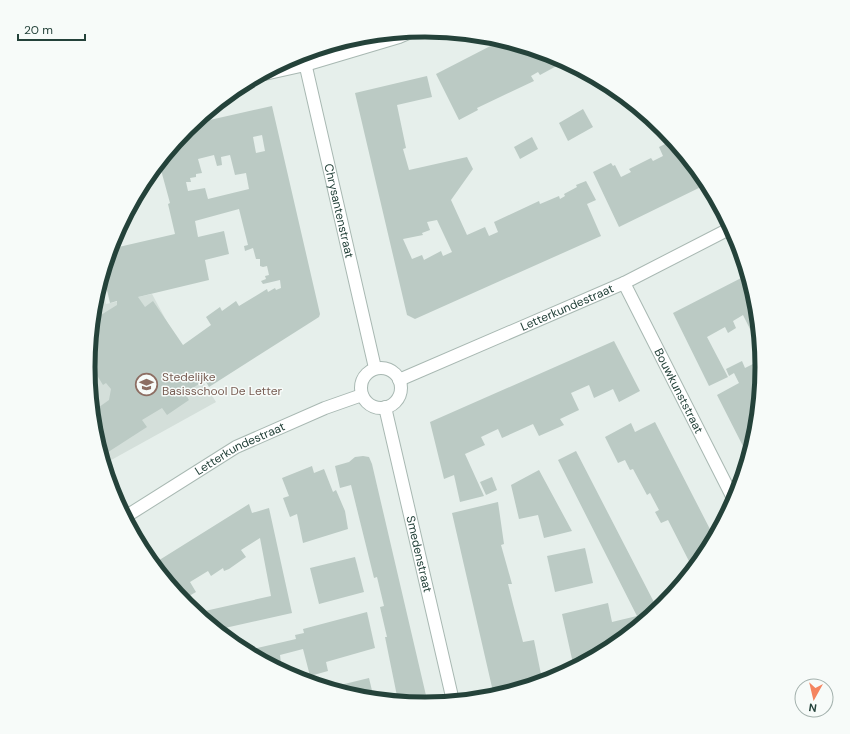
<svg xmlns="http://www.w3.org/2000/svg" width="850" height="734" font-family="'DM Sans',sans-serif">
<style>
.built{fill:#d4dfda}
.building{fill:#bbcac4;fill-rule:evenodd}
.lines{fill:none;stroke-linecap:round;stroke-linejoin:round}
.minor-casing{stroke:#a8b8b2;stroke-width:14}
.minor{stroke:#fff;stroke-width:12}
.labels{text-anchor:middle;stroke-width:3;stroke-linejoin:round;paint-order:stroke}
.street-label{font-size:12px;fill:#24423a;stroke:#f7fbf9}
.education-label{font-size:12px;fill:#785e54;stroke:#f7fbf9;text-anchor:start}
.rim{fill:none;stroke:#24423a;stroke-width:5}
</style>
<rect width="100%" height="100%" fill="#e6efeb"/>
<path class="built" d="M101,280l5,24 46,-10 28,52 36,56 -112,62 -10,-31 -6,-66 7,-66z"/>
<g class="building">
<path d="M502,40l52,16 10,6 -24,13 -2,-3 -7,4 3,5 -57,27 1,2 -19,10 -23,-46z"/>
<path d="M427,76l5,21 -35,8 9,43 -3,1 6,21 58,-13 6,12 -22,31 16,35 18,-8 4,9 9,-4 -4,-10 45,-21 1,3 19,-8 1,3 5,-3 -1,-2 13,-7 -1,-2 10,-4 10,19 -9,4 14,32 -186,83 -8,-4 -52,-222zM437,220l15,32 -9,4 -2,-5 -17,9 -2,-5 -10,4 -9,-20 20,-4 -1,-2 8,-3 -3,-8z"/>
<path d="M272,106l48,208 -1,3 -110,70 -4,-7 -20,13 4,7 -22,15 -5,-7 -20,12 5,7 -45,29 -8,-23 -2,-21 17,-12 2,-11 -5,-6 -3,2 -8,-13 -6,1 -1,-6 5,-53 3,4 21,-13v-4l-7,2 -7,-30 7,-24 65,-15 -7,-30 2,-1 -9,-33 -10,2 36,-43 5,-5zM262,135l3,16 -9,2 -3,-16zM214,155l3,11 5,-1 -1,-8 9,-2 5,20 11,-2 3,16 -41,10 -3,-11 -17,3 -2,-9h5l-1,-4 6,-1v-3l6,-1 -4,-14zM239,209l9,36 -4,1 1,5 8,-3 3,11h4v7l3,1 4,-1 2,9 -4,1 1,3 -5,2 2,3 17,-4 1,8 -5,2 -1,-2 -7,4 -1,-3 -28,17 -3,-5 -14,10 -2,-4 -14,10 5,8 -28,20 -30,-44 -8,6 -7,-10 71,-17 -4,-20 24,-6 -5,-23 -26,6 -3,-16z"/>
<path d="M583,109l10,18 -25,14 -9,-18z"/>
<path d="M532,137l6,12 -18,10 -6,-12z"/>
<path d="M673,140l34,44 -88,43 -26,-55 18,-9 2,3 2,-1 6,12 10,-5 -2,-3 22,-11 2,3 10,-5 -4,-9z"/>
<path d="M747,275l9,26 3,36 -4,2 -12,-24 -10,6 3,7 -8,5 -3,-6 -18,10 21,40 -19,9 -36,-73z"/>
<path d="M614,341l26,50 -21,11 -6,-13 -19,9 -5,-13 -18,8 8,17 -19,9 4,6 -25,11 -6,-12 -31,14 -4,-9 -17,8 4,8 -20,9 19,42 -24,6 -6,-27 -10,4 -14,-57z"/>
<path d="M761,360l-6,73 -7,23 -31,-61 22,-12 -5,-10 -5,3 -3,-7 16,-8 3,7z"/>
<path d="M655,422l59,115 -9,17 -12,15 -25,-49 -7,3 -6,-11 4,-2 -9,-17 -3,2 -14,-26 -3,1 -5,-10 -7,3 -13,-26 26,-14 4,9z"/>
<path d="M576,451l82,159 -46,37 -38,21 -12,-54 46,-11 4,19 25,-6 -79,-156z"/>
<path d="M363,456l6,1 3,7 56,240 -25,-2 -2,-7 -4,1 -12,-59h2l-7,-30 4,-1 -7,-29 -3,1 -23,-93 -11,3 -5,-22 14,-4 6,-5z"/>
<path d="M312,466l2,7 10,-4 9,23 3,-2 9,21 3,18 -45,14 -6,-29 -7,3 -7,-19 6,-2 -7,-18z"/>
<path d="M539,470l33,61 -28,7 -6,-23 -19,4 -8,-34z"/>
<path d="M492,477l5,13 -11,5 -6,-13z"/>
<path d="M498,502l6,42 -3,1 11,39h-4l5,20 10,38 11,-2 8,39 -10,3 1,3 -39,11 -42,-183z"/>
<path d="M249,504l3,9 17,-5 23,105 -76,17 -20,-17 75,-17 -11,-58 -19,12 5,7 -17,12 -5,2 -1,-3 -12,8 -3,-5 -18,11 6,10 -14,8 -29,-36z"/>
<path d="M585,548l8,35 -38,9 -8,-36z"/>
<path d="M355,557l9,35 -45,12 -9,-36z"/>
<path d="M367,612l8,36 -49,14 2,9 -18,5 -7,-27 -23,6 1,8 -10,2 -27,-14 52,-12 -1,-4 9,-2 -1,-4z"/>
<path d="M369,678l5,21 -15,-2 -31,-9z"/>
</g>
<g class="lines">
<defs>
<g id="minor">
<path id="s1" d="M303,54l72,314"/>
<path d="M260,75l45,-10 94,-28 14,-6"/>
<path id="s2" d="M624,283l110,217"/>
<circle cx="381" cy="388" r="20"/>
<path id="s3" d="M399,380l225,-97 107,-55"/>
<path id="s4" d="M385,407l68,294"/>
<path id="s5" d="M125,517l111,-70 89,-39 37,-13"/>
</g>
</defs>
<use href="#minor" class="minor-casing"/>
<use href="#minor" class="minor"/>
</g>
<defs>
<symbol id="school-ring" viewBox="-11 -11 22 22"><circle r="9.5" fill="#f7fbf9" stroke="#8d6e63" stroke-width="1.5"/><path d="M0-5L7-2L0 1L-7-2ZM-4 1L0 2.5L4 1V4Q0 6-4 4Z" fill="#8d6e63"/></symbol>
</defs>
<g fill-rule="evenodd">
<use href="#school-ring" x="134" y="372" width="25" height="25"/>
</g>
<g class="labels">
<g class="street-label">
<text dy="4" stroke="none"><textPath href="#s1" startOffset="161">Chrysantenstraat</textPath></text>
<text dy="4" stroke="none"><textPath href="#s3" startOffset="183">Letterkundestraat</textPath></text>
<text dy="4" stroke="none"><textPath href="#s2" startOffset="121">Bouwkunststraat</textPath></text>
<text dy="4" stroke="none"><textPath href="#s5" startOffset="134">Letterkundestraat</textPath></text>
<text dy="4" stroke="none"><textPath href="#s4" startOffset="151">Smedenstraat</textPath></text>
</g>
<g class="education-label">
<text x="162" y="381">Stedelijke<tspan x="162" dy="14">Basisschool De Letter</tspan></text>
</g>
</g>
<path d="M0 0H850V734H0ZM95 367a330 330 0 1 1 660 0a330 330 0 1 1-660 0Z" fill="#f7fbf9" fill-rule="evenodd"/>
<path class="rim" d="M95 367a330 330 0 1 1 660 0a330 330 0 1 1-660 0Z"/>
<g transform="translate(814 698) rotate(188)"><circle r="19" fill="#f7fbf9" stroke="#a3b1ad"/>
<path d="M0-3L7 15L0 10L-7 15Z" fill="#f4845f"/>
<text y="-6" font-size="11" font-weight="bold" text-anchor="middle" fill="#24423a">N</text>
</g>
<path d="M18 34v6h67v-6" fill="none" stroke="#24423a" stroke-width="2"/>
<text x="24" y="34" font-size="12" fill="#24423a" stroke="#f7fbf9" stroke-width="3" paint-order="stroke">20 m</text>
</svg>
